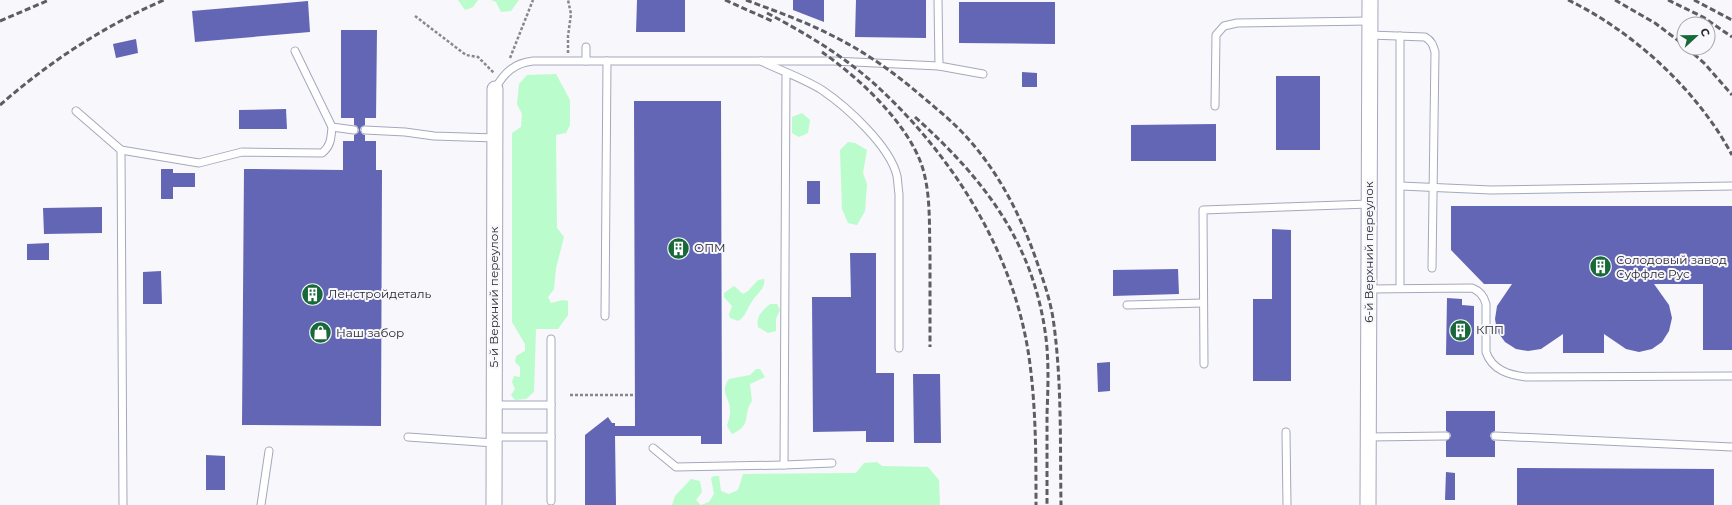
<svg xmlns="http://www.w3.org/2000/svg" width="1732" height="505" font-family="Montserrat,sans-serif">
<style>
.green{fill:#bafccb}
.building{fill:#6266b5}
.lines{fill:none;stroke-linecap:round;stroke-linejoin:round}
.lane-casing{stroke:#a5a8bc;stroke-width:9}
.street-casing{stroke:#a5a8bc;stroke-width:17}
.path{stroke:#87878e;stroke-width:2.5;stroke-dasharray:3 2;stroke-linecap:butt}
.lane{stroke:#fff;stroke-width:7}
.street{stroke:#fff;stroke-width:15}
.rail{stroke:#5d5e65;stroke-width:3;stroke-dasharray:6 3;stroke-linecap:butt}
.labels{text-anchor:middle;stroke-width:4;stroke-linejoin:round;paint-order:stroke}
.poi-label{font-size:12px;fill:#25262e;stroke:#f7f7fc;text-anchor:start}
.street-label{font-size:12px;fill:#25262e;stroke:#f7f7fc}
</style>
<rect width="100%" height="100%" fill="#f7f7fc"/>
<g class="green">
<path d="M458,0h20l-5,7 -8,3z"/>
<path d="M491,0h28l-8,11 -10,1 -5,-10z"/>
<path d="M556,74l14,26v25l-4,8 -10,2 1,93 7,9 -8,31 -2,21 -6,8 3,6 12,-3 5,1v14l-10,14h-22l-2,63 -8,7 -11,1 -4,-5 4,-6 -3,-7 2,-6 6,1v-10l-5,-5 1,-6 9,-5v-7l-13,-22v-189l9,-6 1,-13 -5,-10 2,-20 8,-9z"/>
<path d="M802,113l8,7 -2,13 -9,4 -7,-4v-16z"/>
<path d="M848,142l7,1 12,7 -4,23 4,11 -2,27 -8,14 -9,-2 -6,-14 -2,-59z"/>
<path d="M764,279c2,9 -7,15 -11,21 -6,7 -7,17 -15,21l-8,-3 -1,-4 3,-8 -8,-9v-4l10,-7 9,8 5,-3 10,-11z"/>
<path d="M770,304h7l3,6 -4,9v12l-8,2 -10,-6c-2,-11 4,-16 12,-23z"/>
<path d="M756,369h4l5,8 -15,7 2,17c-10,14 1,24 -20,33l-5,-8c1,-5 4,-11 3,-16 0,-13 -11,-17 -1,-31l21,-4z"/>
<path d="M877,462l5,4 46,1 11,13 1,25h-268l3,-9 16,-17 9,2 2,11 -6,8 5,5 8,-3 5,-8 -3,-16 3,-2h5l2,15 8,3 9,-4 5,-16 113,-1 8,-10z"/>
</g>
<g class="building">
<path d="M637,0h48v32h-49z"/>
<path d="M793,0h31v22l-31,-12z"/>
<path d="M856,0h70v38l-71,-1z"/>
<path d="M308,1l2,31 -115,10 -3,-31z"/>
<path d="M959,2h96v42l-96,-1z"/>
<path d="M341,30h36l-1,88h-11v7l-4,2 -1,3 2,4 3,1v6h11v29h6l-1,256 -139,-1 2,-256 99,1v-29h11v-6l4,-2 1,-3 -2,-4 -3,-1v-7h-13z"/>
<path d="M136,39l2,14 -22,5 -3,-14z"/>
<path d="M1022,72l15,1v14h-15z"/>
<rect x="1276" y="76" width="44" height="74"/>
<path d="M634,101h87l1,343h-21v-8h-86l1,69h-31v-70l23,-18 4,6h3v3h20z"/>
<path d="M286,109l1,20h-48v-19z"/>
<path d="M1216,124v37h-85v-36z"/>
<path d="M161,169h12v4h22v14h-22v12h-12z"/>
<rect x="807" y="181" width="13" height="23"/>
<path d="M1451,206h281v144h-29v-66h-49l15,21 3,13 -3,13 -7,11 -10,7 -13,3 -13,-3 -22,-15v19h-41v-19l-22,15 -13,2 -12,-2 -11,-7 -8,-11 -2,-12 2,-13 15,-22h-28l-33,-34z"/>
<path d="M102,207v26l-58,1 -1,-26z"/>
<path d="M1272,229l19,1v151h-38v-82h19z"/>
<path d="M49,243v17h-22v-16z"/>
<path d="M850,253h26v120h18v69h-28v-11l-53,1 -1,-135h39z"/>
<path d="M1178,269l1,25 -66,2v-26z"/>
<path d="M161,271l1,33h-19v-32z"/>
<path d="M1447,298l15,1v6l12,1v49h-28z"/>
<path d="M1110,362v29l-12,1 -1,-29z"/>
<path d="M913,374h27l1,69h-27z"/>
<path d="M1446,411h49v20l-4,2 -1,3 2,4 3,1v16h-49v-16l5,-5 -1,-3 -4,-2z"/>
<path d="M206,455l19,1v34h-19z"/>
<path d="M1517,468l197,1v36h-197z"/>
<path d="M1446,472l9,1v27h-10z"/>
</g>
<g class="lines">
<defs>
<g id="lane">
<path d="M938,0l1,66"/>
<path d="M1370,35l55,2c7,4 8,8 10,15l-3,216"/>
<path d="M586,47v14"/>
<path d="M295,51l37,76"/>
<path d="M761,61c20,10 42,17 61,29 25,17 68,56 75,86 1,6 1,12 2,18v154"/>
<path d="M786,74l-2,391 48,-2"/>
<path d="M495,89c9,-16 19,-26 38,-28h300l106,5 44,8"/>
<path d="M1215,106l1,-71 8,-9 13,-3 132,-2"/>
<path d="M76,111l45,39 78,13 43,-11 80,1c9,-7 9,-15 10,-26l22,3"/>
<path d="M365,130l40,2 29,4 61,2"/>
<path d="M121,150l2,355"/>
<path d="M1401,186l90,4 241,-4"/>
<path d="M1400,288v-252"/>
<path d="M1369,289l103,-1c8,3 12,8 14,16v48c6,18 23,23 40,25l206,-1"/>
<path d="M1127,305l76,-2"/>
<path d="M605,316l2,-255"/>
<path d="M551,339v162"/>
<path d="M1204,364l-1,-154 166,-6"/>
<path d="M494,405h57"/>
<path d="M1286,432l1,73"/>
<path d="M1495,436l237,11"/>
<path d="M408,437l86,6"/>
<path d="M494,437h57"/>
<path d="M1368,437l78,-1"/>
<path d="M653,448l23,19 108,-2"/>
<path d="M261,505l8,-54"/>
</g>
<g id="street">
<path d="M494,505l1,-416"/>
<path d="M1368,505l2,-505"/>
</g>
</defs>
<use href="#lane" class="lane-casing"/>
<use href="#street" class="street-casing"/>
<g class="path">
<path d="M415,16l51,39 12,2 16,16"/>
<path d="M568,53v-17l3,-22 -3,-14"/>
<path d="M510,58l23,-58"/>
<path d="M570,395h65"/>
</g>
<use href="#lane" class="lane"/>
<use href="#street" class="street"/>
<g class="rail">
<path d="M725,0l47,21"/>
<path d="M746,0c29,11 58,21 85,35 31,15 61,36 87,58 14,12 29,24 42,37 37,38 61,85 78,135 6,17 12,35 15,53 9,62 7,125 8,187"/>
<path d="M1568,0c65,31 130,91 164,155"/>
<path d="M1615,0l40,23 29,22"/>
<path d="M1668,0l35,17 29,20"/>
<path d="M1694,0l38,20"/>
<path d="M767,13c40,21 80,45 113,76 75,70 134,165 149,268 7,49 7,99 7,148"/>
<path d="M0,21l49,-21"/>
<path d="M1687,48l18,16 27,31"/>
<path d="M822,52c37,26 85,70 100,114 9,28 7,59 8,88 0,31 0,62 0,93"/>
<path d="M0,105c49,-43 104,-79 164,-105"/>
<path d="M915,117c69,62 119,126 131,221 3,26 2,51 1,76 0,30 0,61 0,91"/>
</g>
</g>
<defs>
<symbol id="building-disc" viewBox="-11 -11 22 22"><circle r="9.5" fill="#186939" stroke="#f7f7fc"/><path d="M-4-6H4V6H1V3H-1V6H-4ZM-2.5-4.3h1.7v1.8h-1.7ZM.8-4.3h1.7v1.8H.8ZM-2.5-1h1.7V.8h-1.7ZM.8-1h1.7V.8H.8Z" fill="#fff"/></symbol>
<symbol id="shop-disc" viewBox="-11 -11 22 22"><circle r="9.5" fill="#186939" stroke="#f7f7fc"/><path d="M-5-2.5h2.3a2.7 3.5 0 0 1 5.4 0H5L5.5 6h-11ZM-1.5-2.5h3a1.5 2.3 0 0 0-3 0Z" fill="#fff"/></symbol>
</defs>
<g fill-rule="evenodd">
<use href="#building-disc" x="666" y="236" width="25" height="25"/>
<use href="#building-disc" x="1588" y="254" width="25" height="25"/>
<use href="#building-disc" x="300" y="282" width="25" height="25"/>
<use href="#building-disc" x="1448" y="318" width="25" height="25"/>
<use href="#shop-disc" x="308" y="320" width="25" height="25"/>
</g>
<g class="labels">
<g class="poi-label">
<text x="694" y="252">ОПМ</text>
<text x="1616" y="264">Солодовый завод<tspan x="1616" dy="14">Суффле Рус</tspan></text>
<text x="328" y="298">Ленстройдеталь</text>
<text x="1476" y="334">КПП</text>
<text x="336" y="337">Наш забор</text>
</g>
<g class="street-label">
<text transform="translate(1369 252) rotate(-90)" y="4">6-й Верхний переулок</text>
<text transform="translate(494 297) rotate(-90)" y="4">5-й Верхний переулок</text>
</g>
</g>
<g transform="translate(1696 36) rotate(68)"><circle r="19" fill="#f7f7fc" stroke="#a3a3aa"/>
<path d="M0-3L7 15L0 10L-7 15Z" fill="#186939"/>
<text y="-6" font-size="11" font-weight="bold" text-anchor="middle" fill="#25262e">С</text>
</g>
</svg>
